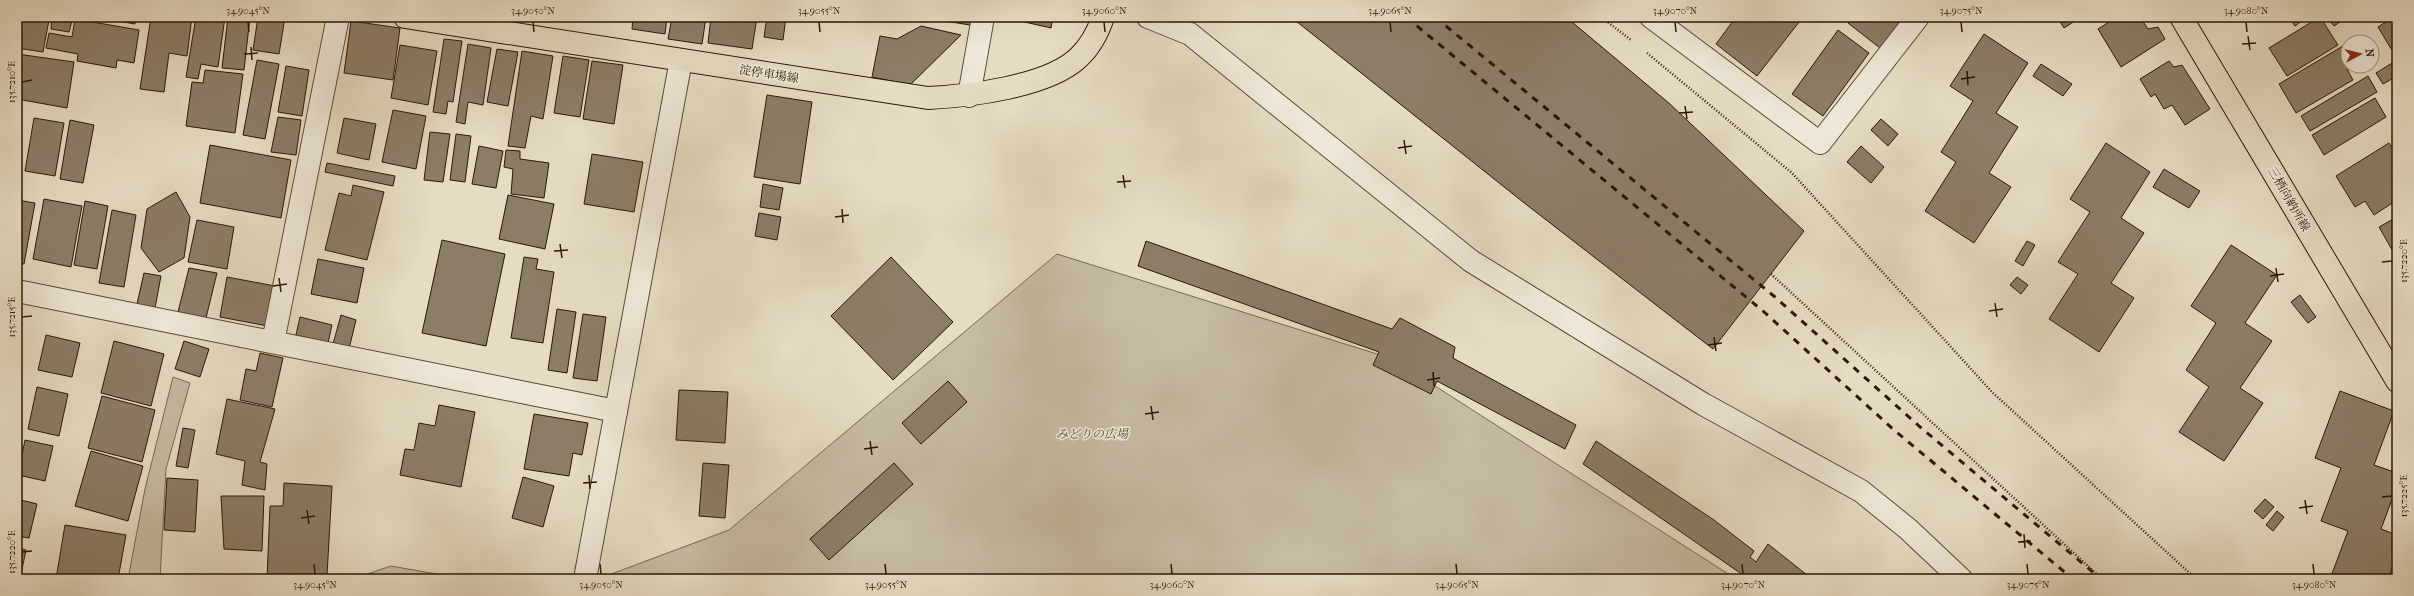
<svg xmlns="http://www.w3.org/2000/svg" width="2414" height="596" font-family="'IM FELL French Canon','Noto Serif JP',serif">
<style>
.green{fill:#c6bba3;stroke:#786954}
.building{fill:#8c7d68;stroke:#2b1706}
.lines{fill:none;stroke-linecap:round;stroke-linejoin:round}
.minor-casing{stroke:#5a4835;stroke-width:24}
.major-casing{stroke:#2b1706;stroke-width:24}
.path{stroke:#2b1706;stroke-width:2.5;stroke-dasharray:1 2;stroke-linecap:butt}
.minor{stroke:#efe8d8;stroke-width:22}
.major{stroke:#e6dcc3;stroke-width:22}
.rail{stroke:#2b1706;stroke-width:3;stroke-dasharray:7 7;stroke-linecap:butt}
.ticks{fill:none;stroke:#2b1706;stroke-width:1.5}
.labels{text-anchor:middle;stroke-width:3.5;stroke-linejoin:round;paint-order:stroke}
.street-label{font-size:12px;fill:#2b1706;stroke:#efe8d8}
.park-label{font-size:12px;font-style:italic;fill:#5a4835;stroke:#efe8d8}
.neatline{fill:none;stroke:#2b1706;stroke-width:1.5}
.ticks-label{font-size:10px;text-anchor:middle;fill:#2b1706}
</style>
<rect width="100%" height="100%" fill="#e6dcc3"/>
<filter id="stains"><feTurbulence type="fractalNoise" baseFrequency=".005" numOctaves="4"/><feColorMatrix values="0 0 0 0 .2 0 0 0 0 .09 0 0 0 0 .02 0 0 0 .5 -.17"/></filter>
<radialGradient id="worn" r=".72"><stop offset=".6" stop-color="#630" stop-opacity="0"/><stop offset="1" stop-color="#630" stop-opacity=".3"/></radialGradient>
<g class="green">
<path d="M1057,254l336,105 343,220h-1138l131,-49z"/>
<path d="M173,377l17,6 -24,86 -6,110h-32l17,-90z"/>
<path d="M391,566l74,13h-112z"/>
</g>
<g class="building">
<path d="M17,17l32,3 -6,32 -26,-4z"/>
<path d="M52,17h21l-4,15 -18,-3z"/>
<path d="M95,17h41l-1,7z"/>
<path d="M151,17h41l-5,39 -18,-3 -5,39 -24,-3z"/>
<path d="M196,17h29l-7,50 -17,-3 -3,15 -12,-2z"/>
<path d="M228,17h22l-6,53 -22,-2z"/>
<path d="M258,17h27l-6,37 -26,-4z"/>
<path d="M633,17h34l-2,17 -33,-5z"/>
<path d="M672,17h34l-4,27 -34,-5z"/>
<path d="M711,17h46l-5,32 -44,-6z"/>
<path d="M767,17h19l-3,23 -19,-3z"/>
<path d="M920,17h51l-1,8z"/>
<path d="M1003,17h50l-2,11z"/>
<path d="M1291,17h275l104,87 134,127 -91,118 -190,-147z"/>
<path d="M1736,17h67l-46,59 -41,-32z"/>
<path d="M1853,17h52l-25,31 -32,-25z"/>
<path d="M2057,17h24l-17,11z"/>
<path d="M2117,17h23l8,12 10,-2 7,12 -44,28 -23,-38z"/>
<path d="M2289,17h18l-12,9z"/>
<path d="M2320,17l18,28 -51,31 -18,-28z"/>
<path d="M2327,17h21l-14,9z"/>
<path d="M2394,17h3l-1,40 -18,-30z"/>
<path d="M75,19l64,11 -5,33 -17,-3 -1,8 -39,-7 1,-7 -32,-6 3,-15 23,4z"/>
<path d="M351,21l49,7 -7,52 -49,-7z"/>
<path d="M921,26l40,9 -51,50 -38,-8 8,-41 17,3z"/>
<path d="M1838,30l31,23 -46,63 -31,-22z"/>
<path d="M1984,34l44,29 -32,50 22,14 -29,46 22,14 -37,56 -49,-32 31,-49 -15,-10 32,-51 -23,-15z"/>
<path d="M444,39l18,2 -9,61 -5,-1 -2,13 -13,-2z"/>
<path d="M2348,43v23h3l-4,3 6,11 -57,33 -17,-29z"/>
<path d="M468,44l23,4 -8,57 -15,-3 -3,22 -9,-2z"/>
<path d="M400,45l37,6 -9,54 -37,-7z"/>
<path d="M497,49l21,3 -10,54 -21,-4z"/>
<path d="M522,51l31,5 -10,63 -12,-3 -6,32 -17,-2z"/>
<path d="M17,54l57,8 -7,46 -50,-9z"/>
<path d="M563,56l26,4 -9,57 -26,-4z"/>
<path d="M257,60l22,4 -14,75 -22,-4z"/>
<path d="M2397,60v16l-14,8 -7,-11z"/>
<path d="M592,61l31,4 -9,59 -31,-5z"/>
<path d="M2169,61l5,6 8,-2 28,44 -25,16 -13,-20 -8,4 -9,-15 -4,3 -11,-18z"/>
<path d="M2041,64l31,20 -9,12 -30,-20z"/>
<path d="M286,66l23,4 -7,46 -24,-4z"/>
<path d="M205,70l38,4 -8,59 -49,-7 6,-44 11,1z"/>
<path d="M2368,76l9,16 -67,39 -9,-15z"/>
<path d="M767,95l45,7 -12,82 -46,-7z"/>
<path d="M2375,98l11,19 -62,38 -12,-20z"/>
<path d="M393,110l33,6 -10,53 -34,-7z"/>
<path d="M278,117l23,3 -5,35 -25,-3z"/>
<path d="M34,118l30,5 -9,53 -30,-5z"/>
<path d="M344,118l32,6 -7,36 -32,-7z"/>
<path d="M1881,119l17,15 -10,12 -17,-16z"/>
<path d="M70,120l24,5 -11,58 -23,-4z"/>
<path d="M430,132l20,2 -7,48 -19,-2z"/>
<path d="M456,134l15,2 -6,46 -15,-2z"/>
<path d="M2106,143l44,29 -29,46 23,15 -33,50 23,15 -35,54 -50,-33 29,-45 -20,-12 32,-50 -20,-13z"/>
<path d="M2389,143l8,13v44l-23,15 -9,-14 -10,6 -19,-31z"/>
<path d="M210,145l81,15 -10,58 -81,-15z"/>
<path d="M479,146l24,5 -7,37 -24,-4z"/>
<path d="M1861,146l23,21 -13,16 -24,-21z"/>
<path d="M506,150l14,1v8l29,4 -5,35 -33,-4 2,-25 -9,-2z"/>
<path d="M592,154l51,8 -9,50 -50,-8z"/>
<path d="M327,163l68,13 -2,10 -68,-14z"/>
<path d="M2164,169l36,22 -11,17 -36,-21z"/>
<path d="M763,184l20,4 -4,22 -19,-3z"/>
<path d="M353,185l31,7 -17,68 -42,-10 14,-57 12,3z"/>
<path d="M176,192l14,25 -6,41 -25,14 -18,-24 6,-39z"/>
<path d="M508,195l46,9 -9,45 -46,-10z"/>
<path d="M44,199l38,7 -11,61 -38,-8z"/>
<path d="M17,200l18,3 -11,61 -7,-1z"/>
<path d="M85,201l23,5 -11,63 -23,-4z"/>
<path d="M112,210l24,5 -12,72 -25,-4z"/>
<path d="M759,213l22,4 -4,23 -22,-4z"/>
<path d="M2397,217v37l-2,1 -16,-28z"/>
<path d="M197,220l37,7 -7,42 -39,-7z"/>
<path d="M442,240l63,14 -19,92 -64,-13z"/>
<path d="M1146,241l246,88 8,-11 55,29 -2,11 123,67 -11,24 -128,-68 -6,13 -58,-29 6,-13 -241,-86z"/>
<path d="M2027,241l8,4 -12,21 -8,-5z"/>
<path d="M2231,245l46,30 -32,48 27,18 -32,47 23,15 -39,58 -45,-29 30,-45 -23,-17 30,-47 -25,-17z"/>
<path d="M524,257l14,2 -2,10 18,3 -11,71 -32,-5z"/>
<path d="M891,257l62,65 -60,58 -62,-64z"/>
<path d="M318,259l46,9 -7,35 -46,-9z"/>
<path d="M189,268l28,5 -11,45 -28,-6z"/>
<path d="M144,273l17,3 -6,32 -18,-4z"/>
<path d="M227,277l48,9 -7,40 -48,-9z"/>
<path d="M2017,277l11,8 -7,9 -11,-9z"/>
<path d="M2300,295l16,22 -8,6 -17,-21z"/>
<path d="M557,309l19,3 -9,61 -19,-3z"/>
<path d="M583,314l23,3 -9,64 -24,-3z"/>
<path d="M341,315l15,5 -7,29 -16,-5z"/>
<path d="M300,317l32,8 -4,18 -32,-8z"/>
<path d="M46,335l34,8 -8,34 -34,-7z"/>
<path d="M114,341l50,13 -13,52 -50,-13z"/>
<path d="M184,341l25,8 -9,28 -25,-8z"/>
<path d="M260,353l23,5 -11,49 -32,-7 6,-31 10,2z"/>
<path d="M948,381l19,21 -46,42 -19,-21z"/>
<path d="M37,387l31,7 -9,42 -31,-7z"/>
<path d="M679,390l49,2 -3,51 -49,-3z"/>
<path d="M2340,391l54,20 -20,54 23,8v13l-16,43 16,6v20l-9,24h-58l18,-48 -27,-10 20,-53 -26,-10z"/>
<path d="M102,396l53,14 -13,52 -54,-14z"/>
<path d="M227,399l48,10 -15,53 7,2 -2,26 -23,-5 3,-24 -29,-7z"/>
<path d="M439,405l36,7 -14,75 -61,-12 5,-26 9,1 5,-27 16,3z"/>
<path d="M534,414l54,9 -6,32 -9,-2 -4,23 -45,-7z"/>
<path d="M183,428l12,2 -7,38 -12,-2z"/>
<path d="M25,440l28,6 -8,35 -27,-6z"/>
<path d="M1596,441l118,79 40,31 -4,6 6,5 12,-18 44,35h-72l3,-4 -160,-111z"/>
<path d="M91,451l52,15 -15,55 -53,-15z"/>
<path d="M703,463l26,2 -4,53 -26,-2z"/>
<path d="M894,463l19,21 -84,76 -19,-21z"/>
<path d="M523,477l31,9 -11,41 -31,-9z"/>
<path d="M167,478l31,2 -3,52 -31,-2z"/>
<path d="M284,483l48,3 -5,90 -17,-1v4h-43l3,-73h13z"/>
<path d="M221,496h43l-2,55 -38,-2z"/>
<path d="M17,499l20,5 -8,34 -12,-2z"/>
<path d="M2265,499l9,8 -11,12 -9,-8z"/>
<path d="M2277,511l7,6 -11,14 -7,-6z"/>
<path d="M65,525l61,10 -8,44h-62z"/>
<path d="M17,548l9,2 -6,29h-3z"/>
</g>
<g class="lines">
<defs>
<g id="minor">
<path d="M1148,17l42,17 281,227 232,143 158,87 47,38 53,50"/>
<path d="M1651,17l169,126 98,-126"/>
<path d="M969,96l14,-79"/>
<path d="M17,291l599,120"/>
<path d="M273,342l65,-325"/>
<path d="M585,579l96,-519"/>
</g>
<g id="major">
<path d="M405,17l523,81c40,-2 119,-11 150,-40 11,-10 20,-26 25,-41"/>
<path d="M2181,17l216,364"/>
</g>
</defs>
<use href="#minor" class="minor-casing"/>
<use href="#major" class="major-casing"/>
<g class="path">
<path d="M1601,17l30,23"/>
<path d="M1647,53l145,120 200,219 204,187"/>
<path d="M1771,274l331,305"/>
</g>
<use href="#minor" class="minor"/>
<use href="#major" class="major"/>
<g class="rail">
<path d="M1406,17l357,294 131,119 179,149"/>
<path d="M1435,17l340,280 144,129 182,153"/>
</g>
</g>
<path class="ticks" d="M248,22l1,10M533,22l1,10M819,22l1,10M1104,22l1,10M1390,22l1,10M1675,22l1,10M1961,22l1,10M2246,22l1,10M2248,36l2,14M2242,44l14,-1M251,47l1,13M244,54l14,-1M1967,71l1,14M1961,79l14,-2M22,82l10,-2M1685,106l2,13M1679,113l14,-1M1404,140l2,14M1398,148l14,-2M1123,175l2,13M1117,182l14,-1M842,209l1,14M835,217l14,-2M560,244l2,14M554,251l14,-1M2382,262l10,-1M2276,268l2,14M2270,276l14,-2M279,278l2,14M273,286l14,-2M1995,303l2,14M1989,311l14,-2M22,317l10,-1M1714,337l2,14M1708,345l14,-2M1433,372l1,14M1427,380l13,-2M1151,406l2,14M1145,414l14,-2M870,441l2,14M864,449l14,-2M589,475l1,14M583,483l14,-1M2382,497l10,-1M2305,500l2,14M2299,508l14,-2M307,510l2,14M301,518l14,-2M2024,534l1,14M2018,542l13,-1M22,552l10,-1M314,564l1,10M600,564l1,10M885,564l1,10M1171,564l1,10M1456,564l1,10M1742,564l1,10M2027,564l1,10M2313,564l1,10"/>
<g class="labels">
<g class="street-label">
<text transform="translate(769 74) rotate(9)" y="4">淀停車場線</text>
<text transform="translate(2289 199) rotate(60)" y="4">三栖向納所線</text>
</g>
<g class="park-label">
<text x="1092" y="438">みどりの広場</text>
</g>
</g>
<rect width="2414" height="596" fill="none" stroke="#e6dcc3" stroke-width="44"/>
<g transform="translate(2360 54) rotate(83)"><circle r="19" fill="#efe8d8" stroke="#a19484"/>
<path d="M0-3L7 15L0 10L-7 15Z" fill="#8f2418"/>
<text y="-6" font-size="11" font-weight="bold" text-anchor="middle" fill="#2b1706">N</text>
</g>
<rect x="22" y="22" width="2370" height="552" class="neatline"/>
<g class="ticks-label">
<text x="248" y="14">34.9045°N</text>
<text x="533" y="14">34.9050°N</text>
<text x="819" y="14">34.9055°N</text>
<text x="1104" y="14">34.9060°N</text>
<text x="1390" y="14">34.9065°N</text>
<text x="1675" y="14">34.9070°N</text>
<text x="1961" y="14">34.9075°N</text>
<text x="2246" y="14">34.9080°N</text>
<text transform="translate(11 82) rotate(-90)" y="4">135.7210°E</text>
<text transform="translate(2403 261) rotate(-90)" y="4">135.7220°E</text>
<text transform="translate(11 317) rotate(-90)" y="4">135.7215°E</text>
<text transform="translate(2403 496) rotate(-90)" y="4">135.7225°E</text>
<text transform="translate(11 552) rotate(-90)" y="4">135.7220°E</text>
<text x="315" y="588">34.9045°N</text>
<text x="601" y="588">34.9050°N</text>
<text x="886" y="588">34.9055°N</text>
<text x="1172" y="588">34.9060°N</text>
<text x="1457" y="588">34.9065°N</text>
<text x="1743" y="588">34.9070°N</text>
<text x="2028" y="588">34.9075°N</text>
<text x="2314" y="588">34.9080°N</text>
</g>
<rect width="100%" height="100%" filter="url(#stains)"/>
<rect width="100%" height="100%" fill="url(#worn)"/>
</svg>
